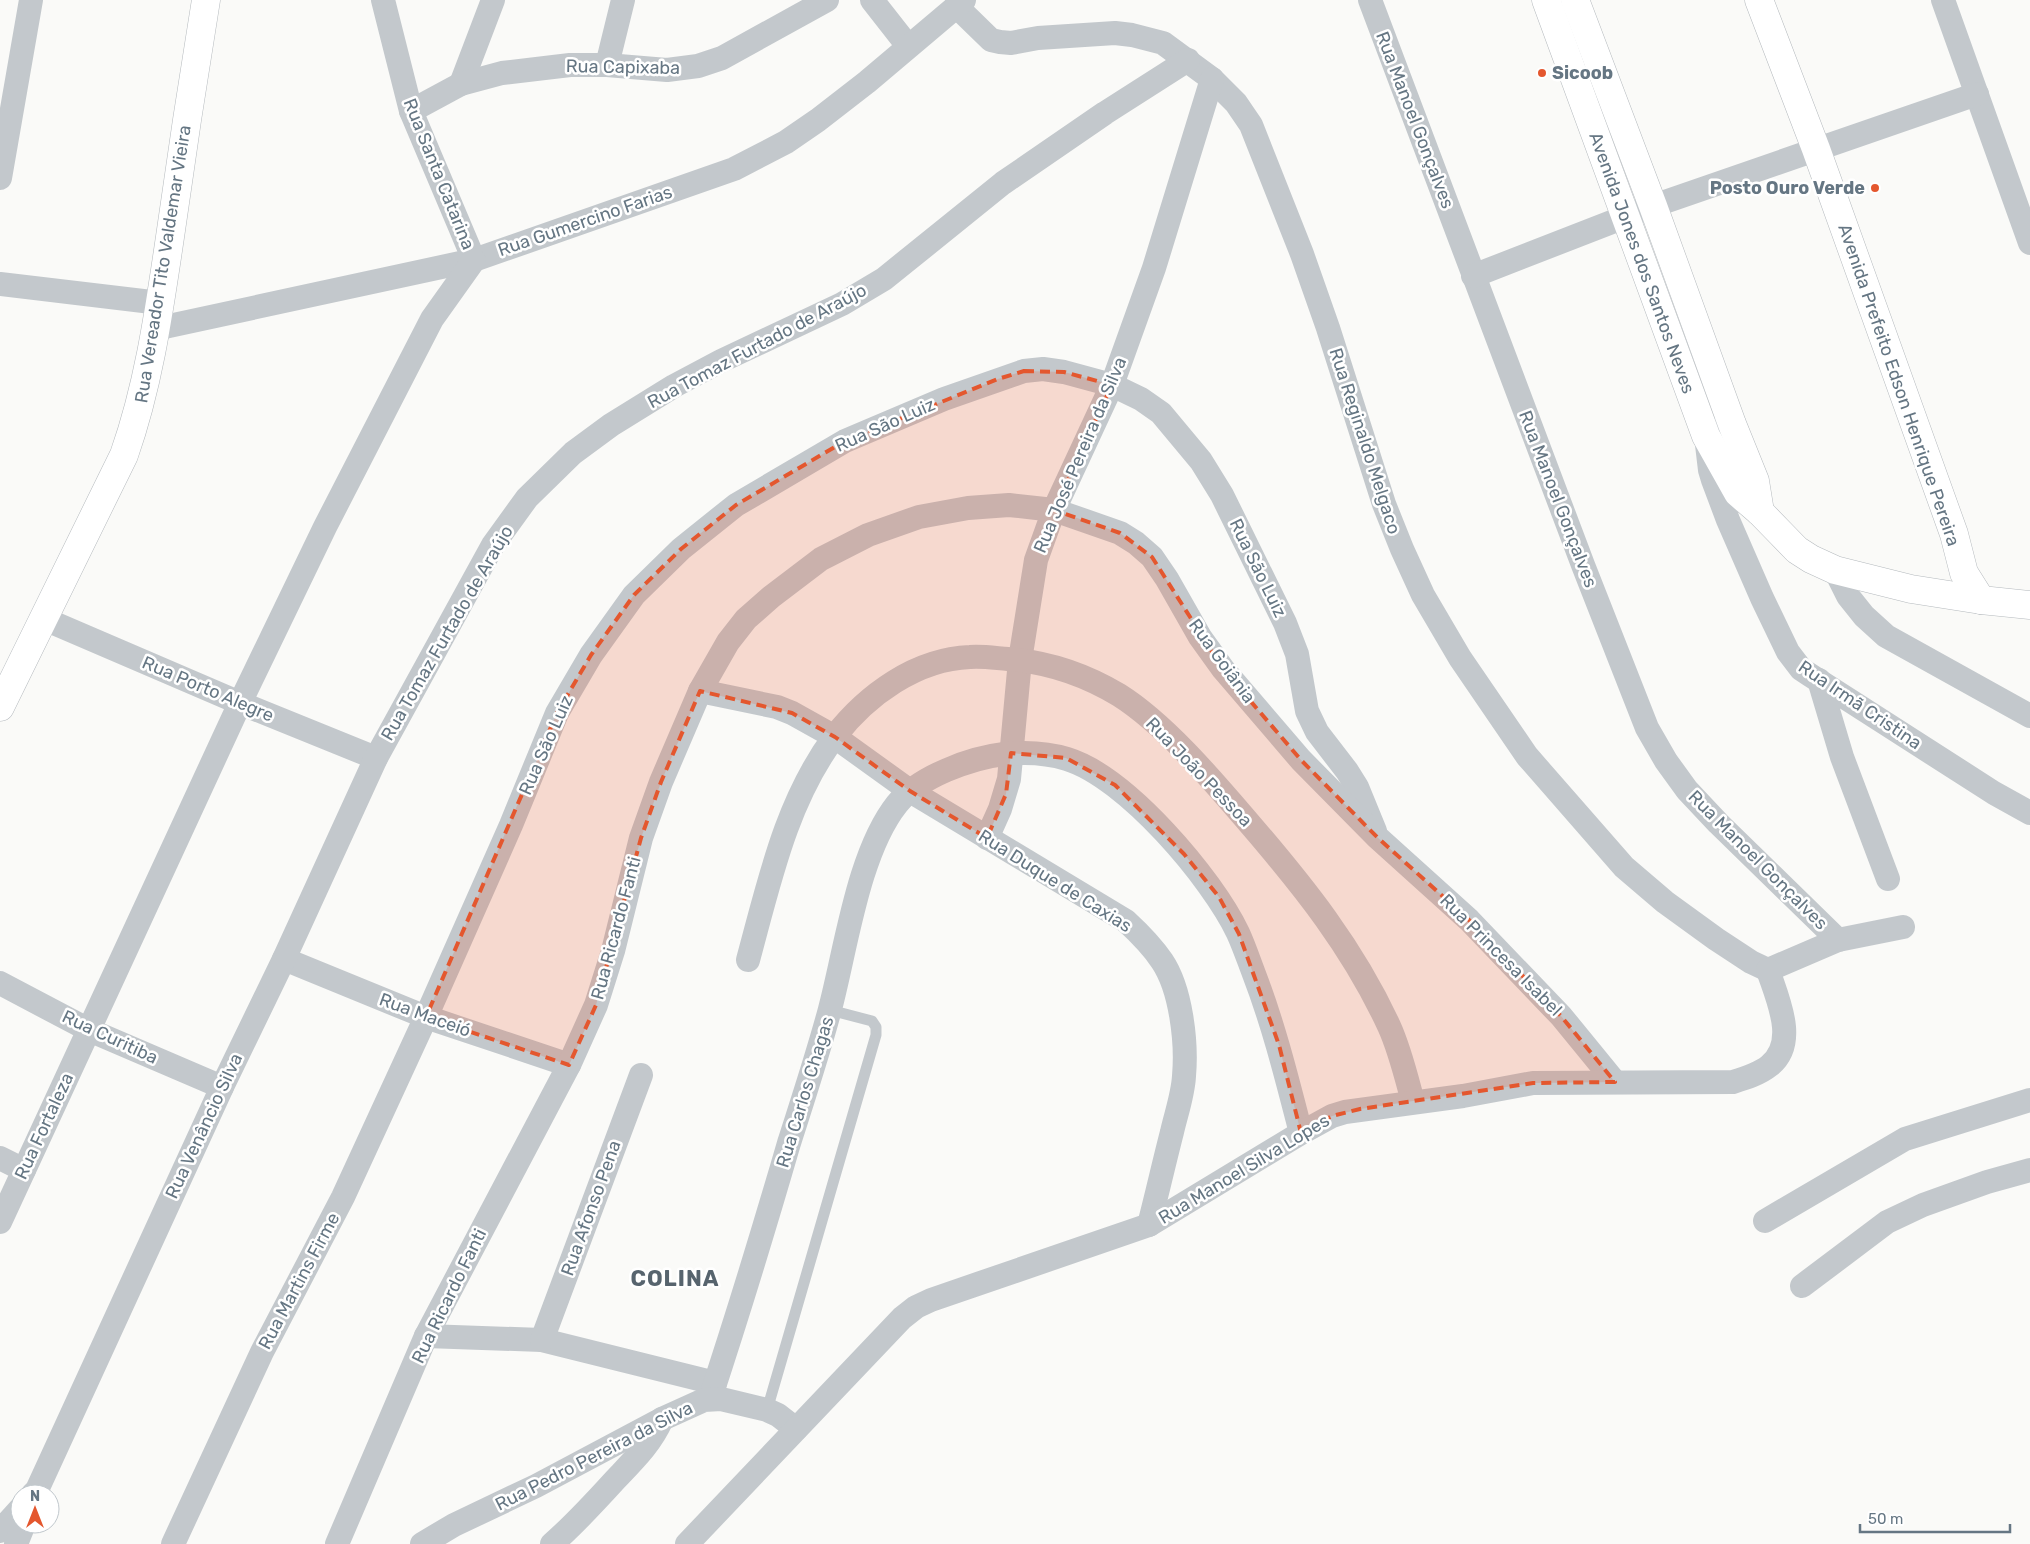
<svg xmlns="http://www.w3.org/2000/svg" width="2030" height="1544" font-family="Rubik,sans-serif">
<style>
.lines{fill:none;stroke-linecap:round;stroke-linejoin:round}
.primary-casing{stroke:#b5babe;stroke-width:29}
.lane{stroke:#c3c8cc;stroke-width:11}
.street{stroke:#c3c8cc;stroke-width:24}
.primary{stroke:#fff;stroke-width:28}
.marked{fill:#e4572e;fill-opacity:0.2;stroke:#e4572e;stroke-width:4;stroke-dasharray:10 6;stroke-linejoin:round}
.poi-dot{fill:#e4572e;stroke:#fff;stroke-width:2}
.labels{text-anchor:middle;stroke-width:5;stroke-linejoin:round;paint-order:stroke}
.street-label{font-size:18px;fill:#657683;stroke:#fff}
.poi-label{font-size:18px;font-weight:bold;fill:#657683;stroke:#fff;text-anchor:start}
.district-label{font-size:22px;font-weight:bold;letter-spacing:1px;fill:#57646e;stroke:#fff}
</style>
<rect width="100%" height="100%" fill="#fafaf8"/>
<g class="lines">
<defs>
<g id="primary">
<path d="M1546,0l160,436 32,57 22,19 37,38 14,9 24,11 76,19 70,11 49,5"/>
<path d="M1575,0l78,206 79,218 23,57 5,31"/>
<path d="M1759,0l57,149 138,385 10,39 17,27"/>
<path d="M0,707l124,-252c25,-71 35,-144 46,-218 11,-79 23,-158 36,-237"/>
</g>
</defs>
<use href="#primary" class="primary-casing"/>
<path class="lane" d="M767,1410l109,-375v-8l-4,-6 -42,-11"/>
<g class="street">
<path d="M383,0l28,111 63,149"/>
<path d="M872,0l36,46"/>
<path d="M1370,0l213,565 64,163 19,33 21,29 31,33 120,117"/>
<path d="M1943,0l87,243"/>
<path d="M956,6l35,34 9,2 11,1 27,-5 77,-5 17,2 31,8 49,36 24,24 15,22 51,129 26,74 56,176 18,45 21,46 37,63 67,98 97,111 41,35 51,37 35,23 17,8"/>
<path d="M607,65l16,-65"/>
<path d="M461,84l32,-84"/>
<path d="M411,111l50,-27 41,-11 68,-8h37l60,5 31,-4 24,-8 105,-58"/>
<path d="M0,178l31,-178"/>
<path d="M1473,276l180,-70 324,-112"/>
<path d="M0,284l160,19"/>
<path d="M155,329l319,-69 260,-91 52,-27 32,-22 49,-38 97,-82"/>
<path d="M1732,424l-26,12 4,34 3,10 15,40 34,78 26,54 13,17 9,6 184,118 36,20"/>
<path d="M1835,570l13,26 16,20 22,20 144,80"/>
<path d="M42,618l198,85 136,55"/>
<path d="M1819,680l23,77 46,122"/>
<path d="M700,691l77,16 15,6 43,24 75,54 216,130c13,12 26,25 36,40 19,28 25,81 22,115 -1,19 -8,38 -12,56 -8,31 -15,62 -23,93"/>
<path d="M987,838l13,-29 9,-30 11,-119 16,-100 18,-50 58,-125 42,-117 58,-189"/>
<path d="M284,959l142,58 143,48"/>
<path d="M748,960c21,-77 38,-159 87,-224 32,-41 81,-77 135,-79 12,-1 25,1 38,2 40,3 76,15 111,36 46,29 94,86 130,128 55,64 104,125 140,203 11,24 17,50 24,76"/>
<path d="M1768,970l70,-30 65,-13"/>
<path d="M0,983l89,47 133,57"/>
<path d="M0,1158l24,12"/>
<path d="M1765,1221l140,-82 125,-39"/>
<path d="M0,1222l240,-519 85,-176 107,-208 42,-59"/>
<path d="M1802,1286l85,-64 36,-17 64,-23 43,-12"/>
<path d="M426,1336l116,4 173,43"/>
<path d="M542,1340l99,-265"/>
<path d="M710,1399c28,-85 54,-170 79,-256 14,-44 29,-89 41,-134 16,-60 28,-156 67,-205 22,-27 73,-46 107,-50 20,-2 44,-1 63,5 59,18 145,119 171,174 6,13 11,28 16,41 20,52 33,105 47,159"/>
<path d="M33,1494l4,-4 185,-403 62,-128 92,-201 117,-213 34,-47 46,-45 38,-28 63,-39 47,-25 121,-57 42,-25 119,-96 102,-70 83,-53"/>
<path d="M0,1531l20,-22"/>
<path d="M16,1544l8,-20"/>
<path d="M173,1544l89,-192 81,-155 83,-180 85,-192 46,-112 34,-58 43,-60 47,-46 55,-44 109,-64 99,-42 80,-28 19,-2 21,3 48,13 29,14 20,14 40,48 21,34 63,128 12,31 10,57 10,21 30,39 10,16 18,44"/>
<path d="M337,1544l89,-208 143,-271 27,-60 17,-54 28,-113 20,-56 39,-91 28,-49 18,-23 25,-22 50,-38 47,-24 51,-18 49,-9 41,-3 45,5 66,23 16,10 16,14 15,22 33,58 23,32 78,91 76,77 92,83 92,96 54,66"/>
<path d="M422,1544l32,-19 82,-39 126,-67 42,-19 17,-1 46,11 11,5 18,14"/>
<path d="M552,1544c23,-20 43,-42 63,-64 18,-19 36,-36 47,-61"/>
<path d="M687,1544l215,-226 14,-11 15,-7 218,-75 152,-92 31,-17 13,-4 118,-16 70,-13 200,-1c13,-4 26,-8 36,-16 30,-23 8,-68 -1,-96"/>
</g>
<use href="#primary" class="primary"/>
</g>
<path class="marked" d="M1024,371l40,1 48,13 -58,125 66,23 32,24 71,112 78,91 76,77 92,83 92,96 54,66 -82,1 -173,26 -28,7 -31,17 -22,-88 -40,-111 -20,-37 -35,-43 -69,-69 -49,-27 -55,-5 -5,41 -19,44 -77,-47 -75,-54 -43,-24 -92,-22 -39,91 -20,56 -45,167 -27,60 -143,-48 131,-304 34,-58 43,-60 47,-46 55,-44 109,-64 153,-62z"/>
<g class="poi-dot">
<circle cx="1542" cy="73" r="5"/>
<circle cx="1875" cy="188" r="5"/>
</g>
<g class="labels">
<g class="street-label">
<text transform="translate(623 67) rotate(1)" y="6">Rua Capixaba</text>
<text transform="translate(1415 120) rotate(69)" y="6">Rua Manoel Gonçalves</text>
<text transform="translate(439 174) rotate(68)" y="6">Rua Santa Catarina</text>
<text transform="translate(585 221) rotate(-19)" y="6">Rua Gumercino Farias</text>
<text transform="translate(1642 263) rotate(70)" y="6">Avenida Jones dos Santos Neves</text>
<text transform="translate(163 264) rotate(-81)" y="6">Rua Vereador Tito Valdemar Vieira</text>
<text transform="translate(757 346) rotate(-28)" y="6">Rua Tomaz Furtado de Araújo</text>
<text transform="translate(1899 385) rotate(71)" y="6">Avenida Prefeito Edson Henrique Pereira</text>
<text transform="translate(885 425) rotate(-24)" y="6">Rua São Luiz</text>
<text transform="translate(1365 441) rotate(72)" y="6">Rua Reginaldo Melgaco</text>
<text transform="translate(1080 455) rotate(-67)" y="6">Rua José Pereira da Silva</text>
<text transform="translate(1558 499) rotate(69)" y="6">Rua Manoel Gonçalves</text>
<text transform="translate(1258 568) rotate(64)" y="6">Rua São Luiz</text>
<text transform="translate(447 633) rotate(-60)" y="6">Rua Tomaz Furtado de Araújo</text>
<text transform="translate(1222 661) rotate(54)" y="6">Rua Goiânia</text>
<text transform="translate(208 689) rotate(23)" y="6">Rua Porto Alegre</text>
<text transform="translate(1860 705) rotate(34)" y="6">Rua Irmã Cristina</text>
<text transform="translate(546 745) rotate(-66)" y="6">Rua São Luiz</text>
<text transform="translate(1199 772) rotate(46)" y="6">Rua João Pessoa</text>
<text transform="translate(1758 860) rotate(45)" y="6">Rua Manoel Gonçalves</text>
<text transform="translate(1055 881) rotate(32)" y="6">Rua Duque de Caxias</text>
<text transform="translate(616 928) rotate(-75)" y="6">Rua Ricardo Fanti</text>
<text transform="translate(1501 955) rotate(45)" y="6">Rua Princesa Isabel</text>
<text transform="translate(425 1015) rotate(20)" y="6">Rua Maceió</text>
<text transform="translate(110 1037) rotate(25)" y="6">Rua Curitiba</text>
<text transform="translate(805 1092) rotate(-73)" y="6">Rua Carlos Chagas</text>
<text transform="translate(44 1126) rotate(-65)" y="6">Rua Fortaleza</text>
<text transform="translate(204 1126) rotate(-65)" y="6">Rua Venâncio Silva</text>
<text transform="translate(1244 1169) rotate(-31)" y="6">Rua Manoel Silva Lopes</text>
<text transform="translate(591 1208) rotate(-70)" y="6">Rua Afonso Pena</text>
<text transform="translate(299 1281) rotate(-62)" y="6">Rua Martins Firme</text>
<text transform="translate(449 1296) rotate(-64)" y="6">Rua Ricardo Fanti</text>
<text transform="translate(594 1456) rotate(-27)" y="6">Rua Pedro Pereira da Silva</text>
</g>
<g class="poi-label">
<text x="1552" y="79">Sicoob</text>
<text x="1865" y="194" text-anchor="end">Posto Ouro Verde</text>
</g>
<g class="district-label">
<text x="675" y="1286">COLINA</text>
</g>
</g>
<g transform="translate(35 1509)"><circle r="24" fill="#ffffff" stroke="#c1c8cd"/>
<path d="M0-4L9 19L0 12L-9 19Z" fill="#e4572e"/>
<text y="-8" font-size="14" font-weight="bold" text-anchor="middle" fill="#657683">N</text>
</g>
<path d="M1860 1524v8h150v-8" fill="none" stroke="#657683" stroke-width="2.5"/>
<text x="1868" y="1524" font-size="15" fill="#657683" stroke="#ffffff" stroke-width="4" paint-order="stroke">50 m</text>
</svg>
